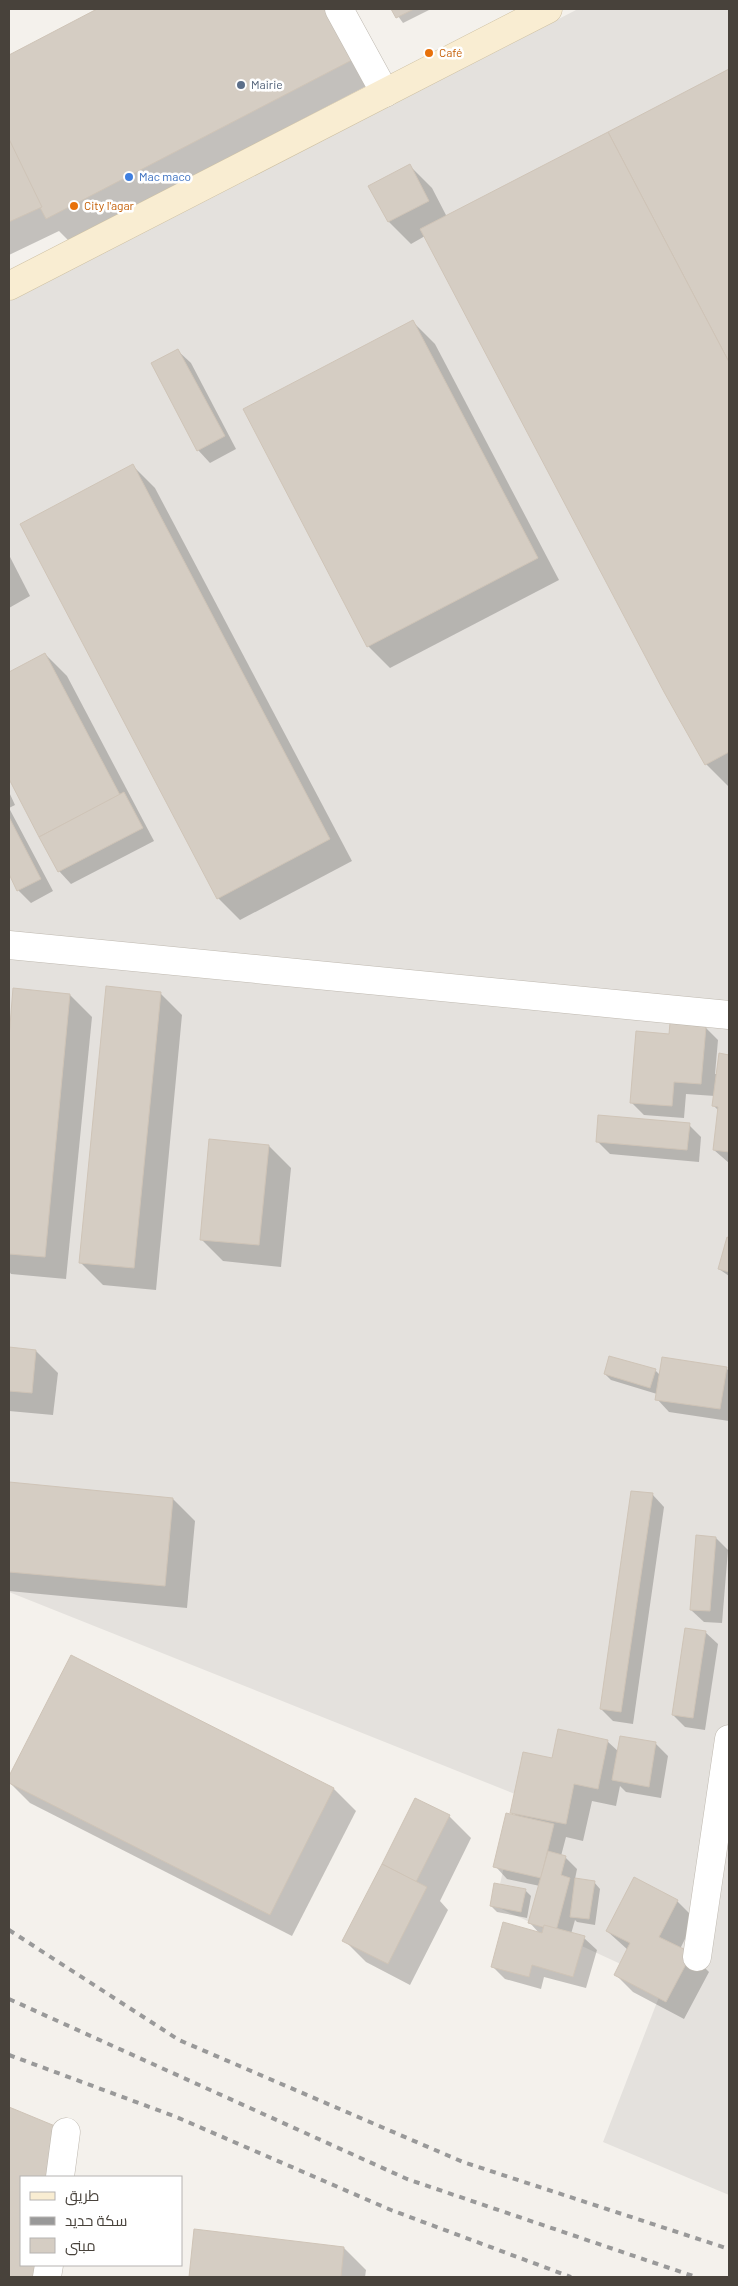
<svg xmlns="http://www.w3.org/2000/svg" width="738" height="2286" font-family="Barlow,Cairo,sans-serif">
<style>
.industrial{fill:#e4e1dd}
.shadow{fill:#0003}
.building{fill:#d5cdc3;stroke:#cfc4b7}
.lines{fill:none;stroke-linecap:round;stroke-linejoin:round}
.street-casing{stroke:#bfb9b0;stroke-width:29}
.secondary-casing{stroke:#cec0a2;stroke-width:29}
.street{stroke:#fff;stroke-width:28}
.secondary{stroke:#f9edd2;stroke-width:28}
.rail{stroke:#999;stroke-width:4;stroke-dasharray:6 6;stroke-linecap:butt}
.food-dot{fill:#e8710a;stroke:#fff;stroke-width:2}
.service-dot{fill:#5c6f8a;stroke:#fff;stroke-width:2}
.shop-dot{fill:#3f7fe0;stroke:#fff;stroke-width:2}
.labels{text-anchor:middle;stroke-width:5;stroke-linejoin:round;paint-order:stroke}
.food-label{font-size:12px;fill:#c56008;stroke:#fff;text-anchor:start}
.service-label{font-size:12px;fill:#4e5e75;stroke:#fff;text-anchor:start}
.shop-label{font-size:12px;fill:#366cbe;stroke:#fff;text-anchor:start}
</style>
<rect width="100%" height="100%" fill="#f4f1ec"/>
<path class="industrial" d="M578,9h151v2186l-126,-53 61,-158 -169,-78 25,-110 -511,-204v-1291z"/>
<g class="shadow">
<path d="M100,9h235l39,73 -305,159 -10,-10 -50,24v-199z"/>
<path d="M393,9h38l-28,14z"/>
<path d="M729,70v715l-1,1 -22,-22 -281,-528 -14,8 -22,-22 -19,-35 40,-21 22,22 15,29z"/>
<path d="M413,322l22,22 124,236 -169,88 -22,-22z"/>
<path d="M178,351l13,12 45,86 -26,14 -12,-13z"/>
<path d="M133,466l22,22 197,373 -112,59 -22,-22z"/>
<path d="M9,555l21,41 -21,12z"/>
<path d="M45,654l22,22 87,165 -83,43 -12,-13 -50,-95v-103z"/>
<path d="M9,792l6,13 -6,3 44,83 -22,12 -13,-13 -9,-18z"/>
<path d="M15,990l55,5 22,22 -26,262 -55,-5 -2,-3v-220z"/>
<path d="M160,993l22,22 -26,275 -53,-5 -22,-22z"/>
<path d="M706,1028l12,12 -3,34h3l2,-19 9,1v107l-15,-13 5,-39 -5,-5 1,-10 -29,-2 -2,24 -40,-3 -13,-13 39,-66z"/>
<path d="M689,1125l12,12 -2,25 -89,-8 -12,-12z"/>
<path d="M269,1146l22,22 -10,99 -58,-6 -22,-22z"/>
<path d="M728,1239h1v37l-10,-7z"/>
<path d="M9,1349l27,2 22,22 -5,42 -44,-4z"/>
<path d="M726,1368l3,3v50l-60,-9 -12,-13v-5l-46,-14 -6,-6 50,-4 5,5z"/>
<path d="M9,1484l164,15 22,22 -8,87 -178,-17z"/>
<path d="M652,1494l12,13 -31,217 -20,-3 -12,-12z"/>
<path d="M716,1538l12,12 -6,73 -18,-1 -13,-12z"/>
<path d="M705,1632l13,12 -13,86 -20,-3 -12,-12z"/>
<path d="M71,1656l263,133 22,22 -64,125 -262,-133 -21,-21z"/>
<path d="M607,1741l12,11 37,-8 12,12 -7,42 -35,-6 -6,-6 -4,20 -24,-5 -9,40 -17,-4 -5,19 4,1 12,12 -2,10 19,3 6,7 -5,36 -18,-3 -2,-2 -4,14 13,4 13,12 -11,38 -42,-11 -3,12 -36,-10 -13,-13 48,-32 -10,-11 10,-37 -33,-7 -12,-13 21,-50 -4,-4 41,-52z"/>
<path d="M416,1799l33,17 22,22 -31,63 8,9 -38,75 -44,-23 -22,-22z"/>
<path d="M525,1890l6,6 -4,22 -30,-6 -6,-6z"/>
<path d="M677,1901l18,18 -15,30 11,5 18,18 -25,47 -51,-27 -18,-18 13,-24 -21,-19z"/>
<path d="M9,2108l45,19 19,50h-52v88h42l-2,12h-52z"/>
<path d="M195,2231l149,17 22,22 -1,7h-175z"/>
</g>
<g class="building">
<path d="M97,9h228l27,51 -306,159 -37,-70v-94z"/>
<path d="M391,9h23l-18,9z"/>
<path d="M729,69v293l-121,-230z"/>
<path d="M608,132l121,230v390l-24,13 -41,-73 -244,-463z"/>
<path d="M9,139l33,68 -33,15z"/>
<path d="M410,164l19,37 -41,21 -20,-36z"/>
<path d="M413,320l125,238 -171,89 -124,-238z"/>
<path d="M178,349l47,87 -28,15 -46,-88z"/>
<path d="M133,464l197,375 -113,60 -197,-375z"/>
<path d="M45,653l75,142 -81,42 -30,-58v-107z"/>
<path d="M124,792l19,36 -85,44 -19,-35z"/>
<path d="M9,817l32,62 -24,12 -8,-17z"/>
<path d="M106,986l55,6 -27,276 -55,-5z"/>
<path d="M13,988l57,6 -25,263 -36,-3v-216z"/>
<path d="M670,1023l36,4 -5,57 -27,-2 -2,24 -42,-3 6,-72 33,3z"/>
<path d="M719,1053l10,2v97l-16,-2 5,-43 -6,-1z"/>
<path d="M598,1115l92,8 -3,27 -91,-8z"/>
<path d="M209,1139l60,6 -10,100 -59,-5z"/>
<path d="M727,1237l2,1v34l-11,-3z"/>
<path d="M9,1347l27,3 -4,43 -23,-2z"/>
<path d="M609,1356l47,13 -6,19 -46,-14z"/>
<path d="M662,1357l65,10 -7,42 -65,-9z"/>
<path d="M9,1482l164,16 -8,88 -156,-14z"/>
<path d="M631,1491l22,2 -32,219 -21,-3z"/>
<path d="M696,1535l20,2 -6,74 -20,-1z"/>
<path d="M685,1628l21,3 -13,87 -21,-3z"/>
<path d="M71,1655l263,133 -64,127 -261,-132v-7z"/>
<path d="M558,1729l50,11 -10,49 -24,-5 -8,40 -56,-11 13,-61 29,6z"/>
<path d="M620,1736l36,6 -7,45 -37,-7z"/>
<path d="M415,1798l35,17 -34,67 -34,-18z"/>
<path d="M506,1813l48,11 -13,54 -48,-11z"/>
<path d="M548,1851l18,5 -5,19 9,3 -14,53 -28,-8z"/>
<path d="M382,1864l45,23 -39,77 -46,-23z"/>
<path d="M634,1877l44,23 -19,37 33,16 -26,49 -52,-27 16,-32 -24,-12z"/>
<path d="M575,1878l20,3 -6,38 -19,-2z"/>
<path d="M494,1883l32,6 -5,23 -31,-6z"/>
<path d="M503,1922l39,11 2,-8 41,11 -12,41 -41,-12 -3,12 -38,-10z"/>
<path d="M9,2107l46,19 -6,51h-28v88h17l-1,12h-28z"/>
<path d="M194,2229l150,18 -3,30h-152z"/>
</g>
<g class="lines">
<defs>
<g id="street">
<path d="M339,9l46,84"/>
<path d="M9,945l720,70"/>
<path d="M697,1957l32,-218"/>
<path d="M60,2177l6,-45"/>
<path d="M47,2277l2,-12"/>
</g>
<path id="secondary" d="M9,286l539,-277"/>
</defs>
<use href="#street" class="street-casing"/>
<use href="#secondary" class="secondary-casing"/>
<use href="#street" class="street"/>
<use href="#secondary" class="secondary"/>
<g class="rail">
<path d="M9,1930l170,110 284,122 266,87"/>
<path d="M9,1999l398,180 289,98"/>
<path d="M9,2055l165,61 217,94 180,67"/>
</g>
</g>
<g class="food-dot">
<circle cx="429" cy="53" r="5"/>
<circle cx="74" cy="206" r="5"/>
</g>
<circle class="service-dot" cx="241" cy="85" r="5"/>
<circle class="shop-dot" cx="129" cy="177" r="5"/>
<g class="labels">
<g class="food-label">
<text x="439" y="57">Café</text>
<text x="84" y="210">City l'agar</text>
</g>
<g class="service-label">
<text x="251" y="89">Mairie</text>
</g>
<g class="shop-label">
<text x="139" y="181">Mac maco</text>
</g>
</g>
<rect width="738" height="2286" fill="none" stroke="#48423b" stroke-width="20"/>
<rect x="20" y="2176" width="162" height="90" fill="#ffffff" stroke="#b6b3b1"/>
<rect x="30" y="2192" width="25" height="8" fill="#f9edd2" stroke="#b6b3b1"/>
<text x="65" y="2201" font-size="15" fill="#48423b">طريق</text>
<rect x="30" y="2217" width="25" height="8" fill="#999999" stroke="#b6b3b1"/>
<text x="65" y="2226" font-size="15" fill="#48423b">سكة حديد</text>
<rect x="30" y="2238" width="25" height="15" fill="#d5cdc3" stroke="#b6b3b1"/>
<text x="65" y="2251" font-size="15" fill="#48423b">مبنى</text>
</svg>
